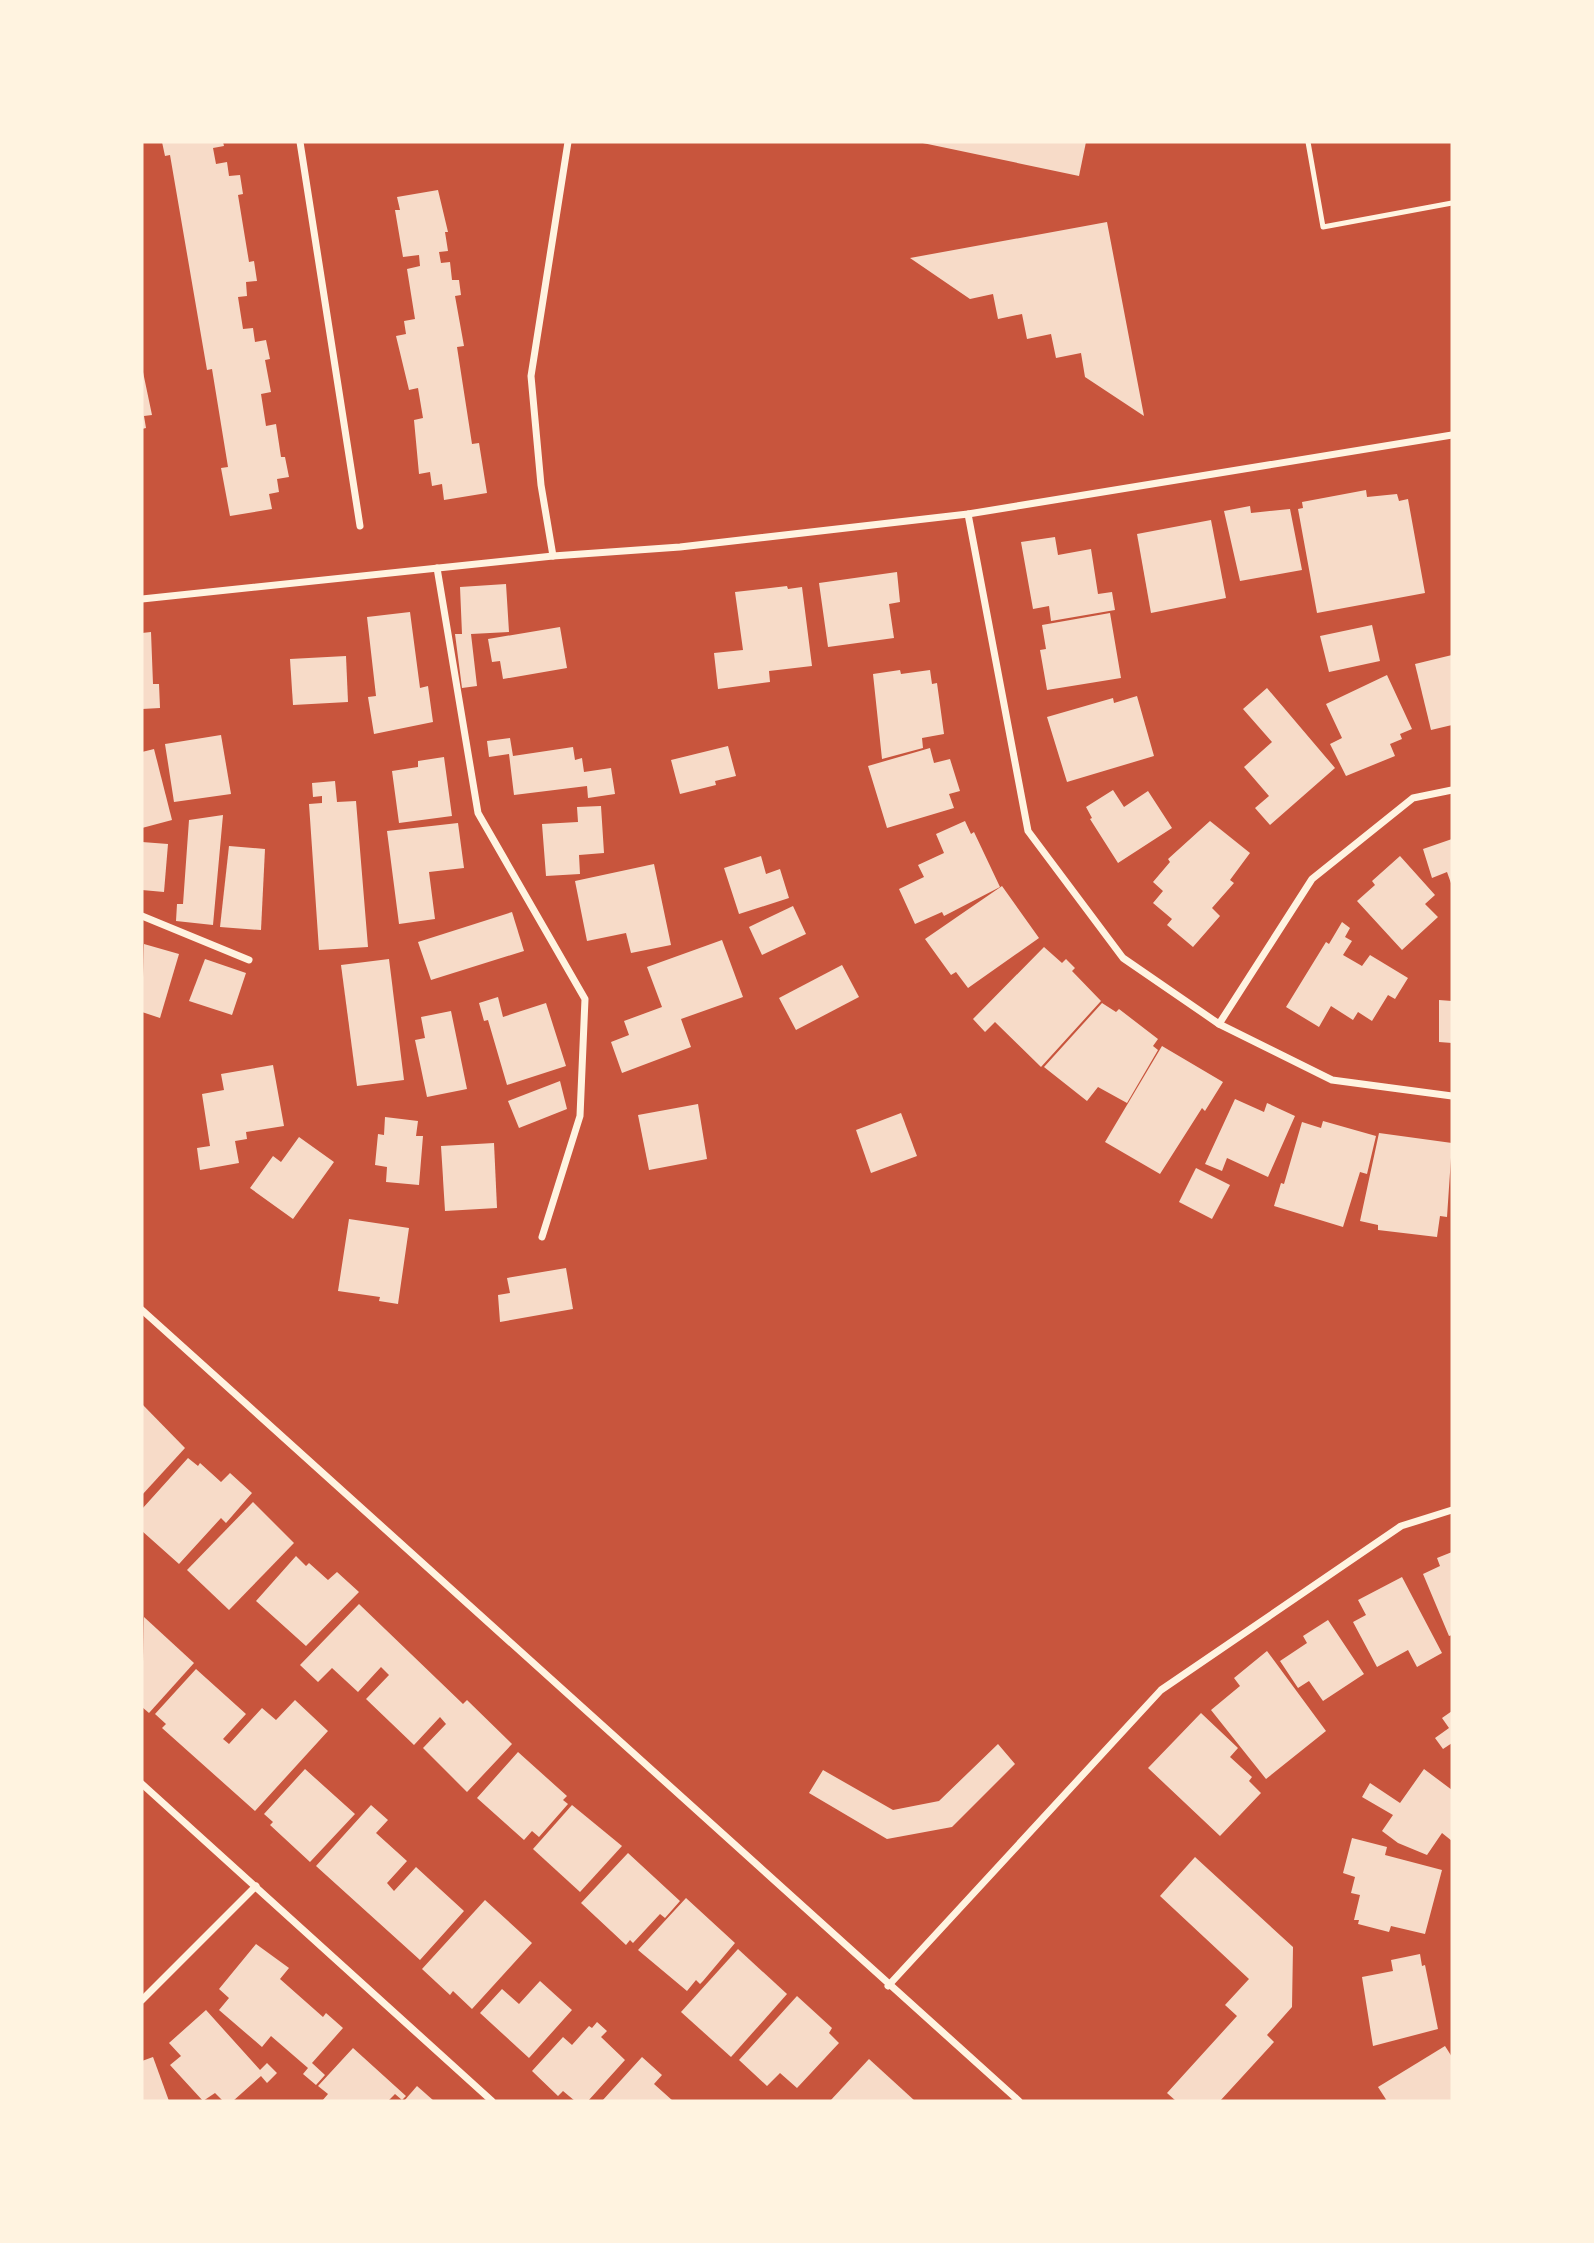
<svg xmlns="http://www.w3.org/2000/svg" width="1594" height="2243" font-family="'PT Sans',sans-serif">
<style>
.building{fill:#f7dbc8}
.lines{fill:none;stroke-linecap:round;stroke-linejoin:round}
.service{stroke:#fff3e0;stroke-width:5}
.minor{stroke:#fff3e0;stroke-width:7}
</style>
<rect width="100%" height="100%" fill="#c8553d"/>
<g class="building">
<path d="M162,142h61l1,4 -11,2 3,16 11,-2 2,14 11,-1 3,19 -5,1 11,67 5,-1 3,20 -11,1 1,14 -9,1 5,32 10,-1 2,14 11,-2 4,19 -5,1 6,32 -10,2 5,32 10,-2 5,33h4l4,20 -12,2 2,13 -10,2 3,15 -42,7 -9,-48 7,-1 -16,-98 -5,1 -37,-215 -5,1z"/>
<path d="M918,142h168l-7,34z"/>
<path d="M438,190l10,42h-3l3,19 -9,1 2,11 9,-1 2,18h7l2,15 -6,1 9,50 -7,1 15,97 7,-1 8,50 -43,7 -2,-16 -10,2 -2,-14 -11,2 -5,-54 9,-2 -5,-30 -9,2 -13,-54 10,-2 -2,-13 11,-2 -8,-50 13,-3 -1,-11 -16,2 -8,-47h5l-3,-13z"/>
<path d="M1107,222l37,194 -59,-39 -4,-24 -25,5 -5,-24 -24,5 -5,-25 -24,5 -5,-25 -23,5 -60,-41z"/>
<path d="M143,372l9,43 -8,1 2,12 -4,1z"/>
<path d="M1366,490l1,7 30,-3 2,7 9,-2 17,94 -108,20 -19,-104 5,-1 -1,-6z"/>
<path d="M1250,506l1,7 39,-4 12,61 -62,11 -16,-70z"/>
<path d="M1211,520l15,78 -75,15 -14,-79z"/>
<path d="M1055,537l3,18 33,-6 7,45 14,-2 3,18 -64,11 -2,-15 -16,3 -12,-67z"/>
<path d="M897,572l3,30 -11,2 5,34 -66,9 -9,-64z"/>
<path d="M506,584l3,48 -38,2 6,52 -15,2 -7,-54h7l-2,-47z"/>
<path d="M787,586l1,3 14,-2 10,79 -43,5 1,11 -52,7 -4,-36 29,-3 -8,-58z"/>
<path d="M410,612l10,76 8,-2 5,36 -59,12 -6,-37 8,-1 -9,-79z"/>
<path d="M1110,613l11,65 -74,12 -7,-40 6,-1 -4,-24z"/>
<path d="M1372,625l8,36 -51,11 -9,-36z"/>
<path d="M560,627l7,41 -64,11 -3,-18 -8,1 -4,-23z"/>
<path d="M151,632l2,52h6l1,24 -18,1v-76z"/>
<path d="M1452,655v70l-21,5 -16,-66z"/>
<path d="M346,656l2,46 -55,3 -3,-46z"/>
<path d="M900,670l1,4 29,-4 2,14 5,-1 7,51 -22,4 1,10 -41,11 -9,-85z"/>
<path d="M1387,675l25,54 -12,5 2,5 -12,5 5,12 -49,20 -16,-32 12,-6 -16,-34z"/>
<path d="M1267,688l68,80 -65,57 -15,-17 14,-12 -25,-29 28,-25 -29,-33z"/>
<path d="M1137,696l17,60 -87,26 -20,-65 66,-19 1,5z"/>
<path d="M221,735l10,59 -57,8 -9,-58z"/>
<path d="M510,738l3,18 60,-9 2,13 7,-2 2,14 27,-4 4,26 -27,4 -1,-12 -73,9 -5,-41 -20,3 -2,-16z"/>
<path d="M728,746l8,30 -21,5 1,4 -36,9 -9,-34z"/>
<path d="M930,748l4,15 16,-4 10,32 -11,3 5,14 -67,20 -19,-62z"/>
<path d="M154,749l18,71 -30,8v-76z"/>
<path d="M444,757l8,59 -53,7 -7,-52 26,-4v-6z"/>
<path d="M335,781l2,21 19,-1 12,146 -49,3 -10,-146 13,-1v-7l-9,1 -1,-14z"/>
<path d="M1113,790l11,17 24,-16 24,37 -54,35 -28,-44 2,-1 -6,-11z"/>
<path d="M601,806l3,47 -25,2 1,19 -34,2 -4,-52 36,-2 -1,-15z"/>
<path d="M223,815l-10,110 -37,-4 1,-17h6l6,-84z"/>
<path d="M965,821l6,13 3,-2 26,55 -56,29 -2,-4 -27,12 -16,-35 25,-12 -6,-12 26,-12 -8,-19z"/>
<path d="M1210,821l40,32 -20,27 4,3 -22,25 8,8 -27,31 -26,-22 5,-6 -19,-16 10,-12 -10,-9 17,-20 -2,-3z"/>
<path d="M458,823l6,45 -35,4 6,47 -36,5 -12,-93z"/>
<path d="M1452,839v47l-5,-14 -15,6 -9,-29z"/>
<path d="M142,842l26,2 -4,48 -22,-2z"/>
<path d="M229,846l36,3 -4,81 -41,-3z"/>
<path d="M761,856l5,18 14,-5 9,29 -50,16 -15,-46z"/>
<path d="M1400,856l35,39 -10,9 13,13 -36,33 -45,-49 18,-16 -3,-4z"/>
<path d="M654,864l17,81 -40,8 -5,-20 -39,8 -12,-60z"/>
<path d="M1002,886l37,52 -71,50 -12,-16 -5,3 -26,-36z"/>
<path d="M793,906l13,28 -44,21 -13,-28z"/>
<path d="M512,912l12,39 -93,29 -13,-38z"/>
<path d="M1342,922l8,6 -5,9 7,4 -9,14 19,11 8,-11 38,23 -13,21 -7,-4 -16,26 -14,-9 -5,8 -22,-14 -12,21 -33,-20 40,-65 3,2z"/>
<path d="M722,940l21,57 -62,22 10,28 -69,26 -11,-31 18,-7 -5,-14 38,-14 -15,-40z"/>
<path d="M144,944l35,10 -19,64 -18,-6z"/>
<path d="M1044,947l18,16 4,-4 9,9 -3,3 29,30 -60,66 -46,-45 -10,10 -12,-13z"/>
<path d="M205,959l41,14 -14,42 -43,-14z"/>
<path d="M389,959l15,121 -47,6 -16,-121z"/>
<path d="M842,965l17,32 -63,33 -17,-32z"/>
<path d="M498,997l5,20 43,-14 20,63 -59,19 -19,-65 -4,1 -5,-18z"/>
<path d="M1439,1000l13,1v42l-13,-1z"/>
<path d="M1102,1003l14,9 3,-3 39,30 -5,7 5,4 -31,53 -29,-16 -11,14 -43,-34z"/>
<path d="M451,1011l16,78 -40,8 -12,-57 10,-2 -4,-21z"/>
<path d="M1162,1046l61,36 -18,29 -3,-3 -42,66 -55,-32z"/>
<path d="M273,1065l11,61 -38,6 1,7 -12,2 4,22 -39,7 -3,-22 13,-2 -8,-52 22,-4 -3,-16z"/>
<path d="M560,1081l7,28 -48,19 -11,-27z"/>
<path d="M1235,1099l29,13 3,-9 28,13 -27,61 -41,-19 -5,13 -17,-7z"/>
<path d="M698,1104l9,55 -58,11 -11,-55z"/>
<path d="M901,1113l16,43 -46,17 -15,-43z"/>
<path d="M385,1117l33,4 -2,15h7l-4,49 -33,-3 1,-15 -12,-2 3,-31 6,1z"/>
<path d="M1323,1121l53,15 -9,38 -7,-2 -17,55 -69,-21 7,-23 3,1 18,-62 19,6z"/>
<path d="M1379,1133l73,10 -5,74 -7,-1 -3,21 -59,-7v-5l-18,-4z"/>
<path d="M299,1137l35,25 -41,57 -43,-31 23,-32 8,6z"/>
<path d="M494,1143l3,65 -52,3 -4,-65z"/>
<path d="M1196,1168l34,17 -18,34 -33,-17z"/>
<path d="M349,1219l60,9 -11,76 -19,-3 1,-4 -42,-6z"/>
<path d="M566,1268l7,41 -73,13 -2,-27 12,-2 -3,-15z"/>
<path d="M142,1404l43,44 -43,47z"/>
<path d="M188,1458l10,8 2,-3 21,19 9,-9 22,20 -26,30 -5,-5 -42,46 -37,-33v-22z"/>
<path d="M253,1502l41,41 -65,67 -42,-40z"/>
<path d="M1452,1552v83l-3,1 -26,-62 17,-8 -3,-8z"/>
<path d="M296,1556l10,10 3,-3 19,17 9,-8 22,20 -53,54 -50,-45z"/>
<path d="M1402,1577l40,76 -25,14 -9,-17 -31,17 -24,-45 13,-7 -8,-15z"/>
<path d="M359,1604l104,100 4,-4 45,44 -45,48 -44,-44 23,-24 -6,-7 -26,28 -48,-46 23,-24 -8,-8 -23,25 -26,-24 -14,14 -18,-17z"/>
<path d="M144,1617l50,46 -45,50 -7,-6z"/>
<path d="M1328,1620l36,54 -41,27 -14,-20 -11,7 -18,-27 27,-18 -4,-7z"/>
<path d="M1267,1651l59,80 -60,48 -55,-69 29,-24 -6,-8z"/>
<path d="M196,1669l50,45 -23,25 6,5 33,-36 14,12 19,-20 33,31 -73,80 -93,-83 4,-4 -11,-10z"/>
<path d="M1452,1711v32l-9,6 -8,-11 14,-10 -7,-10z"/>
<path d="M1201,1713l37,35 -8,9 22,20 -3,4 12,12 -41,43 -72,-68z"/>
<path d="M998,1744l17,20 -63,63 -65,12 -78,-46 14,-23 70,40 46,-9z"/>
<path d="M518,1752l49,44 -4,4 5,4 -29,33 -7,-6 -8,9 -47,-42z"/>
<path d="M305,1769l50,45 -45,48 -40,-37 3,-3 -9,-8z"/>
<path d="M1424,1769l28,21v51l-10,-8 -15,22 -29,-12 -16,-12 11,-16 -31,-18 8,-14 30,20z"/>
<path d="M371,1805l17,15 -12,13 31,28 -20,22 7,8 22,-24 48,44 -44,49 -104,-94z"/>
<path d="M572,1805l50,41 -42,46 -47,-43z"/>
<path d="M1352,1838l35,9 -2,8 57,15 -17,64 -34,-8 -2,6 -31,-8 1,-4h-5l6,-25 -9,-2 4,-16 -12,-4z"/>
<path d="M628,1853l52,48 -15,17 -5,-4 -27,29 -3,-3 -4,5 -45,-42z"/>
<path d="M1195,1857l98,90 -1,60 -25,28 7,7 -54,59h-44l-9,-8 70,-77 -12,-11 24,-26 -89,-83z"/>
<path d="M686,1898l49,45 -32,38 -3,3 -4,-4 -9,11 -49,-41z"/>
<path d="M485,1900l47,43 -60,66 -19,-18 -3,4 -28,-26z"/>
<path d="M256,1944l33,24 -9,11 43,38 3,-4 17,15 -31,35 13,12 -9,10 -13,-11 5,-6 -37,-32 -9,11 -43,-37 10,-12 -10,-9z"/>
<path d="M738,1949l49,45 -56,63 -50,-45z"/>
<path d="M1420,1954l2,12 3,-1 13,64 -65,17 -11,-69 31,-6 -2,-11z"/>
<path d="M540,1981l32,29 -43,48 -49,-45 22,-24 17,15z"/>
<path d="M797,1996l35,32 -3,5 10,10 -42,45 -17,-15 -13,13 -28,-26z"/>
<path d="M206,2010l54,60 7,-7 10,10 -10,10 -6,-7 -28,25h-10l-8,-8 -12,8 -33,-36 11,-9 -12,-13z"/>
<path d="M597,2022l10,9 -6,6 24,23 -37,41h-13l-12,-10 -5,5 -26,-25 31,-34 9,8 17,-19 3,2z"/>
<path d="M1445,2046l7,11v44h-65l-9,-14z"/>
<path d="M353,2048l53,48 -4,4 -7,-6 -7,7h-66l6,-7 -10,-8z"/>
<path d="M153,2057l16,44h-27v-40z"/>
<path d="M642,2057l20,18 -8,9 19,17h-71z"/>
<path d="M869,2059l46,42h-85z"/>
<path d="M417,2086l17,15h-30z"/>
</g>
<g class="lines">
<path class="service" d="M1308,142l15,85 129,-24"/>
<g class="minor">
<path d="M300,142l60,384"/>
<path d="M968,514l60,317 95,127 96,66 113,56 120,16"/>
<path d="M553,556l-12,-71 -10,-109 37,-234"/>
<path d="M437,568l41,245 107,186 -5,117 -38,121"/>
<path d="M142,599l411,-43 127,-9 288,-33 484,-79"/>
<path d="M142,916l107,44"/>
<path d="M1219,1024l93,-145 101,-81 39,-8"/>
<path d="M142,1310l877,791"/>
<path d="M142,1784l350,317"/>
<path d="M888,1986l273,-296 240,-164 51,-16"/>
<path d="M142,2000l114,-114"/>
</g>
</g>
<rect width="1594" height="2243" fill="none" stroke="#fff3e0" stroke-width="287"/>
</svg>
